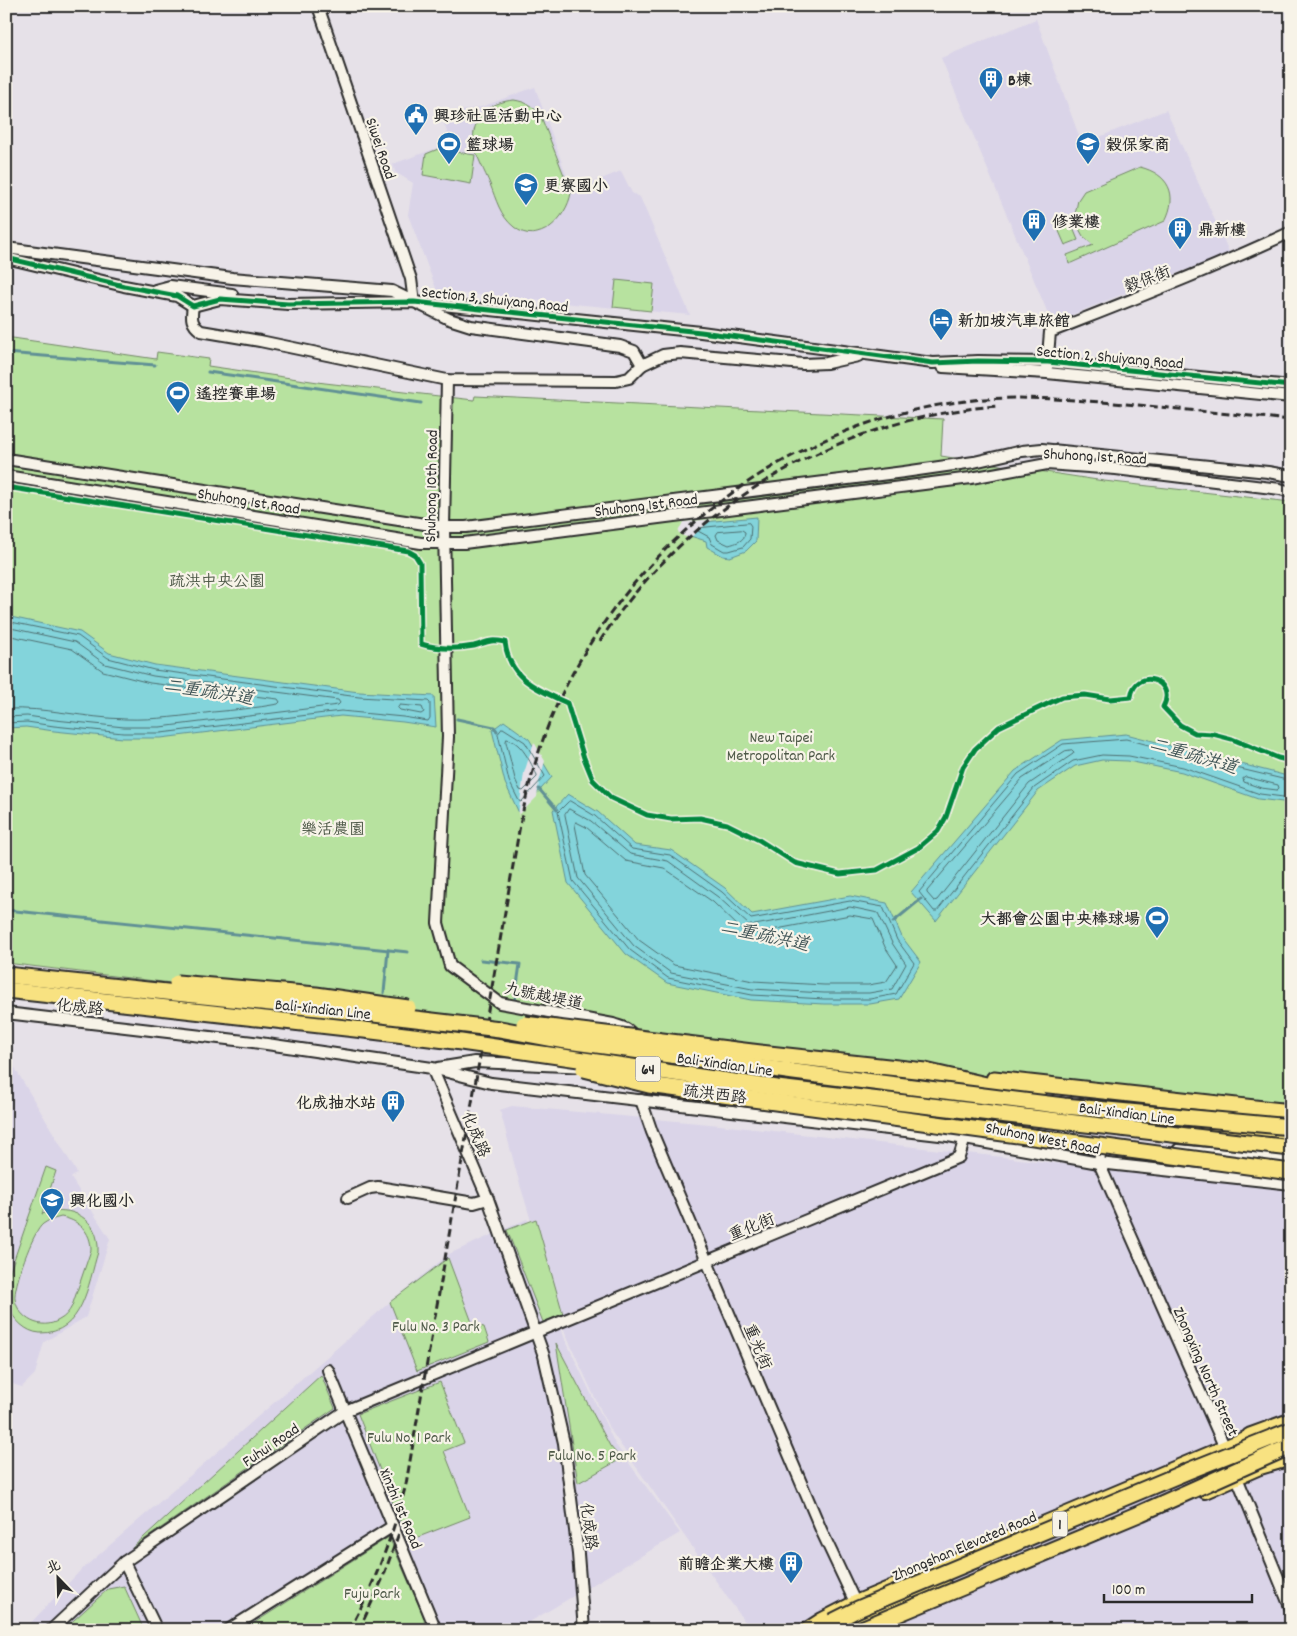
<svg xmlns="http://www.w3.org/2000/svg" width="1297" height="1636" font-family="Dekko,'LXGW WenKai TC',sans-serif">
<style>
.built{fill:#dad4e8}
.green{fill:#b7e29f;stroke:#718665;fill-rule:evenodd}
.water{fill:#83d4db;stroke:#609095}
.pier{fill:#e6e1e8}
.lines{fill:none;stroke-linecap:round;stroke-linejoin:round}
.shore{stroke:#4e6f71;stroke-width:1}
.stream{stroke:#609095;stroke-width:3}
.minor-casing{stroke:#2b2b2b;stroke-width:14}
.major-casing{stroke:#2b2b2b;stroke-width:16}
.highway-casing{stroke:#2b2b2b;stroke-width:19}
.minor{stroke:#f7f3e8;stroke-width:10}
.major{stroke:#f8e281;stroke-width:12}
.highway{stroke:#f8e281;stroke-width:15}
.rail{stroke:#2b2b2b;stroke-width:3;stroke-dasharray:8 4;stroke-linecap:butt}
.highway-bridge-casing{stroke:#2b2b2b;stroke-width:19;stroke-linecap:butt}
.highway-bridge{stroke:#f8e281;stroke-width:15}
.cycleway-casing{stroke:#f7f3e8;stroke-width:8}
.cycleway{stroke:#00873e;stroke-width:5}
.labels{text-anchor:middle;stroke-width:4.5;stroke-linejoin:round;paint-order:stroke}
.shield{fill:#f7f3e8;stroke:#686764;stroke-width:1}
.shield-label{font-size:15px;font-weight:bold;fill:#2b2b2b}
.poi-label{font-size:16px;font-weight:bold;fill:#2b2b2b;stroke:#f7f3e8;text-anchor:start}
.street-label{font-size:16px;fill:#2b2b2b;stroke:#f7f3e8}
.park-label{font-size:16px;fill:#4e5948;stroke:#f7f3e8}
.water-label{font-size:18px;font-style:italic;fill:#415557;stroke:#f7f3e8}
</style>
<rect width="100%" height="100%" fill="#e6e1e8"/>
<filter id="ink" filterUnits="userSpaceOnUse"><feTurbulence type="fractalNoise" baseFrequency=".02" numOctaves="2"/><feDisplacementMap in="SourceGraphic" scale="10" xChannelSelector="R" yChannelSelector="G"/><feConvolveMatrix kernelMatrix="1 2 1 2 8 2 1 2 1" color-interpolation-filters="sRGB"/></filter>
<g filter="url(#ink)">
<g class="built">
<path d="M1036,19l46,125 84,-34 64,144 -78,28 -100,41 -111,-265z"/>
<path d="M535,87l37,104 49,-20 11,22 8,4 50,118 -253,-24 -29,-76 5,-32 -18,-11 -2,-8 58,-21 -10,-28 40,-8z"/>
<path d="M6,1053l71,120 -6,5 39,61 -24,78 -42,25 -9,32 -13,13 -16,-5z"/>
<path d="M512,1106l208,19 571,65v440h-540l-19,-26 -123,-176 -43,-93 -48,-157 -18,-68z"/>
<path d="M527,1219l37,118 51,107 65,89 -164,97h-492l55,-58 311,-270 59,-48z"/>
</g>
<g class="green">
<path d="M514,100c12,2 17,5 26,14l31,79c-4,25 -33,54 -57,34 -14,-11 -18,-28 -24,-43 -5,-12 -13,-26 -16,-39 -4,-27 15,-43 40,-45z"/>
<path d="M438,149l37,6 -4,29 -48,-9 3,-21z"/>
<path d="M1140,167c28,7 39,27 25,54l-96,43 -2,-9 26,-10 -10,-9 -9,-16 4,-20 6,-9z"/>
<path d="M1068,216l10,24 -13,5 -10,-23z"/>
<path d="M616,280l38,4 -3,27 -38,-4z"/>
<path d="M6,337l150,22 1,-7 52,7 -1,7 117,17 149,17 1,-4 468,23 -2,37 163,25 187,21v600l-155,-2 -1130,-137z"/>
<path d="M46,1167l10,4 -14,43c29,-11 58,5 56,38 -10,32 -15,82 -58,81 -15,-1 -25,-13 -32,-25l-2,3v-28zM61,1217c17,3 30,14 30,33l-19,56c-3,6 -7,11 -13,14 -17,11 -41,-1 -44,-21 -2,-12 18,-68 28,-75 5,-4 11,-5 18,-7z"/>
<path d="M536,1219l27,95 -20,8 -36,-92z"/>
<path d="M448,1258l25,67 11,2 5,15 -72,29 -27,-69z"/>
<path d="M556,1343l54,103 11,13 -43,24z"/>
<path d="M321,1375l14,33 -203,140z"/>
<path d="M440,1382l24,61 -20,8 26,66 -62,24 -50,-127z"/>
<path d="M389,1537l34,78 3,15h-183z"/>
<path d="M124,1586l20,44h-81l45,-41z"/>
</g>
<g class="water">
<path d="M757,517l-1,24 -10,10 -16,6 -7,-1 -16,-9 -1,-6 -22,-7 -1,-10z"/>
<path d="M6,616l74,16 29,21 46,12 204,27 75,4 2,31 -33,-5 -62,-6 -180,22h-38l-69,-7 -28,-4 -20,1z"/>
<path d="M504,721l25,18 23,38 -33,36 -14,-30 -13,-53z"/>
<path d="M1126,734l165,43v26l-33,-4 -76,-27 -54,-11 -26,-1 -27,6 -37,25 -102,130 -25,-29 104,-121 47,-31z"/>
<path d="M568,794l30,18 37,33 36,5 54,38 27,26 98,-18 37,7 15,34 19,25 -22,37 -29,5h-46l-73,-4 -84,-17 -41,-29 -58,-71 -15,-73z"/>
</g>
<g class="pier">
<path d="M713,519l-23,19 -7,-2 -5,-4 5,-10z"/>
<path d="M534,742l11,19 -6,21 -2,15 -19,19 6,-43z"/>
</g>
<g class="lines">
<g class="shore">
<path d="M749,523l2,3 -1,13 -7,8 -14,4h-5l-12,-7 -3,-7 -11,-6 2,-3z"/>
<path d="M742,530l3,2c0,9 -9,11 -16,13l-11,-5 -2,-5 2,-3z"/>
<path d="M6,621l72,15 30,22 46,12 205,27 69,4 2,2v15l-2,3 -25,-4 -62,-6 -180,22h-38l-69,-7 -27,-4 -21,1"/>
<path d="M6,627l69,15 30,22 48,12 185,24 2,3 -2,2 -178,22h-36l-69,-7 -28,-4 -21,1"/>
<path d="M6,635l66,14 31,22 47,12 128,16 2,3 -2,2c-22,4 -43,6 -65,8 -29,4 -58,8 -88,7 -40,-1 -79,-12 -119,-10"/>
<path d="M400,705l22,2 2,5 -3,2 -21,-4 -2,-2z"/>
<path d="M503,728l22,14 20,34 -24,26 -2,-1 -10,-20 -11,-47z"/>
<path d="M507,739c15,3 23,23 30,36v2l-14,14 -3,-1 -5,-11 -9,-37z"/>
<path d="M1072,750l2,2 -1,2 -44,30 -92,116 -3,1 -7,-8v-2l95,-112 43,-28z"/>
<path d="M1246,777l32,8 1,3 -2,2 -16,-2 -17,-6 -1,-3z"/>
<path d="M1291,781l-63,-15 -102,-27 -63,5 -45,30 -99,118 15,19h3l97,-123 39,-27 29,-6 27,1 54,11 77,27 31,4"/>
<path d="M570,801l25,15 37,33 38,6 52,37 29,27 99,-18 33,6 14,33 17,23 -18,31 -26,5h-46l-72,-4 -84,-17 -38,-28 -57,-69 -15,-69 10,-10z"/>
<path d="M569,809l22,12 39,33 38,7 50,36 31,28h6l95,-18 28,6 14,30 14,21 -14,25 -23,4h-45l-72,-4 -81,-16 -37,-27 -56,-68 -13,-63z"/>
<path d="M576,822l10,5 40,34 38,7 49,34 28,27 7,3 8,1 94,-18 23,4 12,28 12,18 -11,17 -18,3h-44l-71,-4 -79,-16 -35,-25 -54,-65 -10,-50z"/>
</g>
<g class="stream">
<path d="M6,353l149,12"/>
<path d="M208,372l213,31"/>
<path d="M457,719l37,8 3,4"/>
<path d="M539,789l18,21"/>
<path d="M6,910l402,42"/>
<path d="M893,922l28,-23"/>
<path d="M481,960l39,4 -5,35"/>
<path d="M384,993l4,-43"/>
</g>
<defs>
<g id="minor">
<path d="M318,6l93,273 3,23"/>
<path d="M6,248l226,30 160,13 57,28 22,7 149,20 14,5 8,14 -13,13 -13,3 -169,-1 -187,-39 -59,-10c-10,-7 -10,-13 -8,-25"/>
<path d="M6,258l118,28 53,10 16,10 27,-7 68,5 126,-2 287,30 232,31 45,-2 70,1 243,24"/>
<path d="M155,290l15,-4 62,8"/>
<path d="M642,365l21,-10 17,-2 123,11 24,-1 31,-7"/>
<path d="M943,367l104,6 244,24"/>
<path d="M1047,367l3,-35c81,-32 162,-63 241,-100"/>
<path d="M447,380l-3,147 4,210 -10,186 12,43 50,37 113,21c5,2 11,3 15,6 13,9 7,31 -3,38"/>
<path d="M6,459l438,68h22l438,-55 70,-10 48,-11 20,-2 226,23 23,4"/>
<path d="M6,476l415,67h43l507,-65 76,-14 69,5 164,20 11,3"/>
<path d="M6,1013l247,29 179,26 59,15 457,53 151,27 192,21"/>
<path d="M432,1068l56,131 56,157 20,87 14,111 6,76"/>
<path d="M438,1068l37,-6 113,5"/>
<path d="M641,1100l11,32 170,400 33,70"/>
<path d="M1101,1145l-2,18 125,283 67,163"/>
<path d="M1178,1150l113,11"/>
<path d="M348,1198l22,-10 8,-1 96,16 14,-4"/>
<path d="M328,1370l108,260"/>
<path d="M124,1562l33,68"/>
<path d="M51,1630l73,-68 221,-151 614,-254 6,-19"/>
<path d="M228,1630l165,-104"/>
</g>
<g id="major">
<path d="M1205,1492l55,-24 31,-9"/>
<path d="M805,1630l17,-11 33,-17 402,-169"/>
</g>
<g id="highway">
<path d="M925,1071l113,26"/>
<path d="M994,1079l297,33"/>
<path d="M1191,1125l100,12"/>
<path d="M1250,1436l41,-15"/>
<path d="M819,1630l13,-8"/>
<path d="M841,1630l102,-45"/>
</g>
</defs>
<use href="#minor" class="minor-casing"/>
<use href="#major" class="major-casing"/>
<use href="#highway" class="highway-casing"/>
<use href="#minor" class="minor"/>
<use href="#major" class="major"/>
<use href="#highway" class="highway"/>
<g class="rail">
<path d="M600,641c87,-135 238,-223 397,-235"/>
<path d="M349,1630c26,-46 44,-95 57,-146l114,-659c9,-44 21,-87 40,-127 79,-165 241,-284 425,-299 52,-3 102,2 153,6 51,5 102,10 153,15"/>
<path d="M359,1630l23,-50 17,-47"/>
</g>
<defs>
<g id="highway-bridge">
<path d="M6,975l359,38 135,16 60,11 234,32 270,34 227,21"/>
<path d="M177,983l139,12 92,13"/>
<path d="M6,990l358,40 90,11 323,47 514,60"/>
<path d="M524,1024l228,28 173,19"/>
<path d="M584,1069l65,16 642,87"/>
<path d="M832,1622l26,-13 330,-138 103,-41"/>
<path d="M859,1630l282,-117 150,-67"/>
</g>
</defs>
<use href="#highway-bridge" class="highway-bridge-casing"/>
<use href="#highway-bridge" class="highway-bridge"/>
<defs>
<g id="cycleway">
<path d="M6,258l118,28 53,10 16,10 27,-7 68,5 126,-2 287,30 232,31 45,-2 70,1 243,24"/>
<path d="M6,487l402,64 7,4 5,8 1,81c16,5 36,5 53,2 14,-4 14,-7 31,-4 4,37 32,47 62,61l17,55 9,22 18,18 36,17 24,4 29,-1 27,6 32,16 36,23 45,11 37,-4 41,-22 20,-17 8,-14 17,-50 12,-18 24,-22 63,-30 23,-2 25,4 21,-2c4,-31 47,-17 32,10l17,18 15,8 18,1 19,5 46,19 13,3"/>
</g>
</defs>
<use href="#cycleway" class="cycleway-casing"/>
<use href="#cycleway" class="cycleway"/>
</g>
</g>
<defs>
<symbol id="building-pin" viewBox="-11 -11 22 30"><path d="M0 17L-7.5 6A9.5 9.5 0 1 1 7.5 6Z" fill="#1f6fb2" stroke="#f7f3e8"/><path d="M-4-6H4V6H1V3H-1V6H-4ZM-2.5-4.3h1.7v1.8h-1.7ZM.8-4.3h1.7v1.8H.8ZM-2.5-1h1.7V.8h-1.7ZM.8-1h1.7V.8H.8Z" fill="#fff"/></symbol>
<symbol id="civic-pin" viewBox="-11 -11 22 30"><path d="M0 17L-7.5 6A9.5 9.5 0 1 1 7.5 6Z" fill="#1f6fb2" stroke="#f7f3e8"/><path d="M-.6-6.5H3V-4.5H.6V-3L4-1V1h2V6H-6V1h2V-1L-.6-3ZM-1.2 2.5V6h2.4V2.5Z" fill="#fff"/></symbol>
<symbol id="stadium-pin" viewBox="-11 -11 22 30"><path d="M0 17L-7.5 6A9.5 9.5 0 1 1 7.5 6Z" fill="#1f6fb2" stroke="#f7f3e8"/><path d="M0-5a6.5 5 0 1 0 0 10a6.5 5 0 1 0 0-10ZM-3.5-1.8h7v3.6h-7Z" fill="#fff"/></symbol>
<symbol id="school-pin" viewBox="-11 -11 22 30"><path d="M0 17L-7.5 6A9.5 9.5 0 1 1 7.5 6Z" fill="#1f6fb2" stroke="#f7f3e8"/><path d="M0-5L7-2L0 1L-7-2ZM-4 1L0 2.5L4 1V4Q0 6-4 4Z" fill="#fff"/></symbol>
<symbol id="hotel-pin" viewBox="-11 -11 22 30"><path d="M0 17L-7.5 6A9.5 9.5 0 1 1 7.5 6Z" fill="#1f6fb2" stroke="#f7f3e8"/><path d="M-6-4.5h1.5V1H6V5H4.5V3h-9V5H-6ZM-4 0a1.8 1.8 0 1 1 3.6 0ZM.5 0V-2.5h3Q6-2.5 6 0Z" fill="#fff"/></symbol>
</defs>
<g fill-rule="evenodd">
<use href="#building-pin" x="977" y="65" width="28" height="38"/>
<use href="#civic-pin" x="402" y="101" width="28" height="38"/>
<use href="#stadium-pin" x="435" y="130" width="28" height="38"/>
<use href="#school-pin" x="1074" y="130" width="28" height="38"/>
<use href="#school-pin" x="512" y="171" width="28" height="38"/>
<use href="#building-pin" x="1020" y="207" width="28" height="38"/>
<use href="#building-pin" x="1166" y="215" width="28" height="38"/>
<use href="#hotel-pin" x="927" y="306" width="28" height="38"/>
<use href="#stadium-pin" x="164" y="379" width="28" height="38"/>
<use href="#stadium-pin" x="1143" y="904" width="28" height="38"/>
<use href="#building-pin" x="379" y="1088" width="28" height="38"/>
<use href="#school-pin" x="38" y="1186" width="28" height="38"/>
<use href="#building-pin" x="777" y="1549" width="28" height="38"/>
</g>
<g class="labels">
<g class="shield">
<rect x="635.5" y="1056.5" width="25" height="25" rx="4"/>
<rect x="1052.5" y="1511.5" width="15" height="25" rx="4"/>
</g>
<g class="shield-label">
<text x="648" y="1074">64</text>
<text x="1060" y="1529">1</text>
</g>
<g class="poi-label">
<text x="1008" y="85">B棟</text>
<text x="434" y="121">興珍社區活動中心</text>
<text x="466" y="150">籃球場</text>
<text x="1106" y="150">穀保家商</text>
<text x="544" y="191">更寮國小</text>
<text x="1052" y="227">修業樓</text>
<text x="1198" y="235">鼎新樓</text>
<text x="958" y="326">新加坡汽車旅館</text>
<text x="196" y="399">遙控賽車場</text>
<text x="1140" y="924" text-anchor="end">大都會公園中央棒球場</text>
<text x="376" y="1108" text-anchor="end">化成抽水站</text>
<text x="70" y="1206">興化國小</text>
<text x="774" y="1569" text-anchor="end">前瞻企業大樓</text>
</g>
<g class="street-label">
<text transform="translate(382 148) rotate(71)" y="6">Siwei Road</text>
<text transform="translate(1147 278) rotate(-21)" y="6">穀保街</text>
<text transform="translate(495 298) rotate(6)" y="6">Section 3, Shuiyang Road</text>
<text transform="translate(1110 356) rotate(5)" y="6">Section 2, Shuiyang Road</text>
<text transform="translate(1095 455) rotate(3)" y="6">Shuhong 1st Road</text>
<text transform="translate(430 486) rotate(-89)" y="6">Shuhong 10th Road</text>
<text transform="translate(249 500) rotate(9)" y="6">Shuhong 1st Road</text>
<text transform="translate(646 504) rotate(-7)" y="6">Shuhong 1st Road</text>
<text transform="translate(544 995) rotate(12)" y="6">九號越堤道</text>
<text transform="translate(80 1006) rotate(6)" y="6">化成路</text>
<text transform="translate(323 1008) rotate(6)" y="6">Bali-Xindian Line</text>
<text transform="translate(725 1063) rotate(8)" y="6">Bali-Xindian Line</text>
<text transform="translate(715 1093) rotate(7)" y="6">疏洪西路</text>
<text transform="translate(1127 1112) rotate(7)" y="6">Bali-Xindian Line</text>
<text transform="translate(477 1134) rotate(67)" y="6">化成路</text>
<text transform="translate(1043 1137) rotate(11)" y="6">Shuhong West Road</text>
<text transform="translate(751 1226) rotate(-22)" y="6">重化街</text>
<text transform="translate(759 1346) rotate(67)" y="6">重光街</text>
<text transform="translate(1207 1371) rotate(66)" y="6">Zhongxing North Street</text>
<text transform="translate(270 1444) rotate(-34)" y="6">Fuhui Road</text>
<text transform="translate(402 1508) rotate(67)" y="6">Xinzhi 1st Road</text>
<text transform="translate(590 1526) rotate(83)" y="6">化成路</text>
<text transform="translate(964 1545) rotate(-23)" y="6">Zhongshan Elevated Road</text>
</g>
<g class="park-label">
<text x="217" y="586">疏洪中央公園</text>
<text x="781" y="742">New Taipei<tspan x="781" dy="18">Metropolitan Park</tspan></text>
<text x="333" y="834">樂活農園</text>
<text x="436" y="1331">Fulu No. 3 Park</text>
<text x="409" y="1442">Fulu No. 1 Park</text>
<text x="592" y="1460">Fulu No. 5 Park</text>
<text x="372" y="1598">Fuju Park</text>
</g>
<g class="water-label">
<text transform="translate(209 691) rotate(9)" y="6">二重疏洪道</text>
<text transform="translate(1194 755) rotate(16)" y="6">二重疏洪道</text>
<text transform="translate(765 935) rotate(12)" y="6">二重疏洪道</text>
</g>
</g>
<rect width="1297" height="1636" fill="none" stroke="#f7f3e8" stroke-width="25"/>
<rect x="12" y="12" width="1272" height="1611" fill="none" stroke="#2b2b2b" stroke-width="2" filter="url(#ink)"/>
<g transform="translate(58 1578) rotate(337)" stroke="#f7f3e8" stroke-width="4" paint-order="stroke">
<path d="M0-4L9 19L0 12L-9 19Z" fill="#2b2b2b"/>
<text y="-8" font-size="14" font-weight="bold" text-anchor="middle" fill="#2b2b2b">北</text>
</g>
<path d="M1104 1594v8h148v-8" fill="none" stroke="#2b2b2b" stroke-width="2.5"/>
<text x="1112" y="1594" font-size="15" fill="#2b2b2b" stroke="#f7f3e8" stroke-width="4" paint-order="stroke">100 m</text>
</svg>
